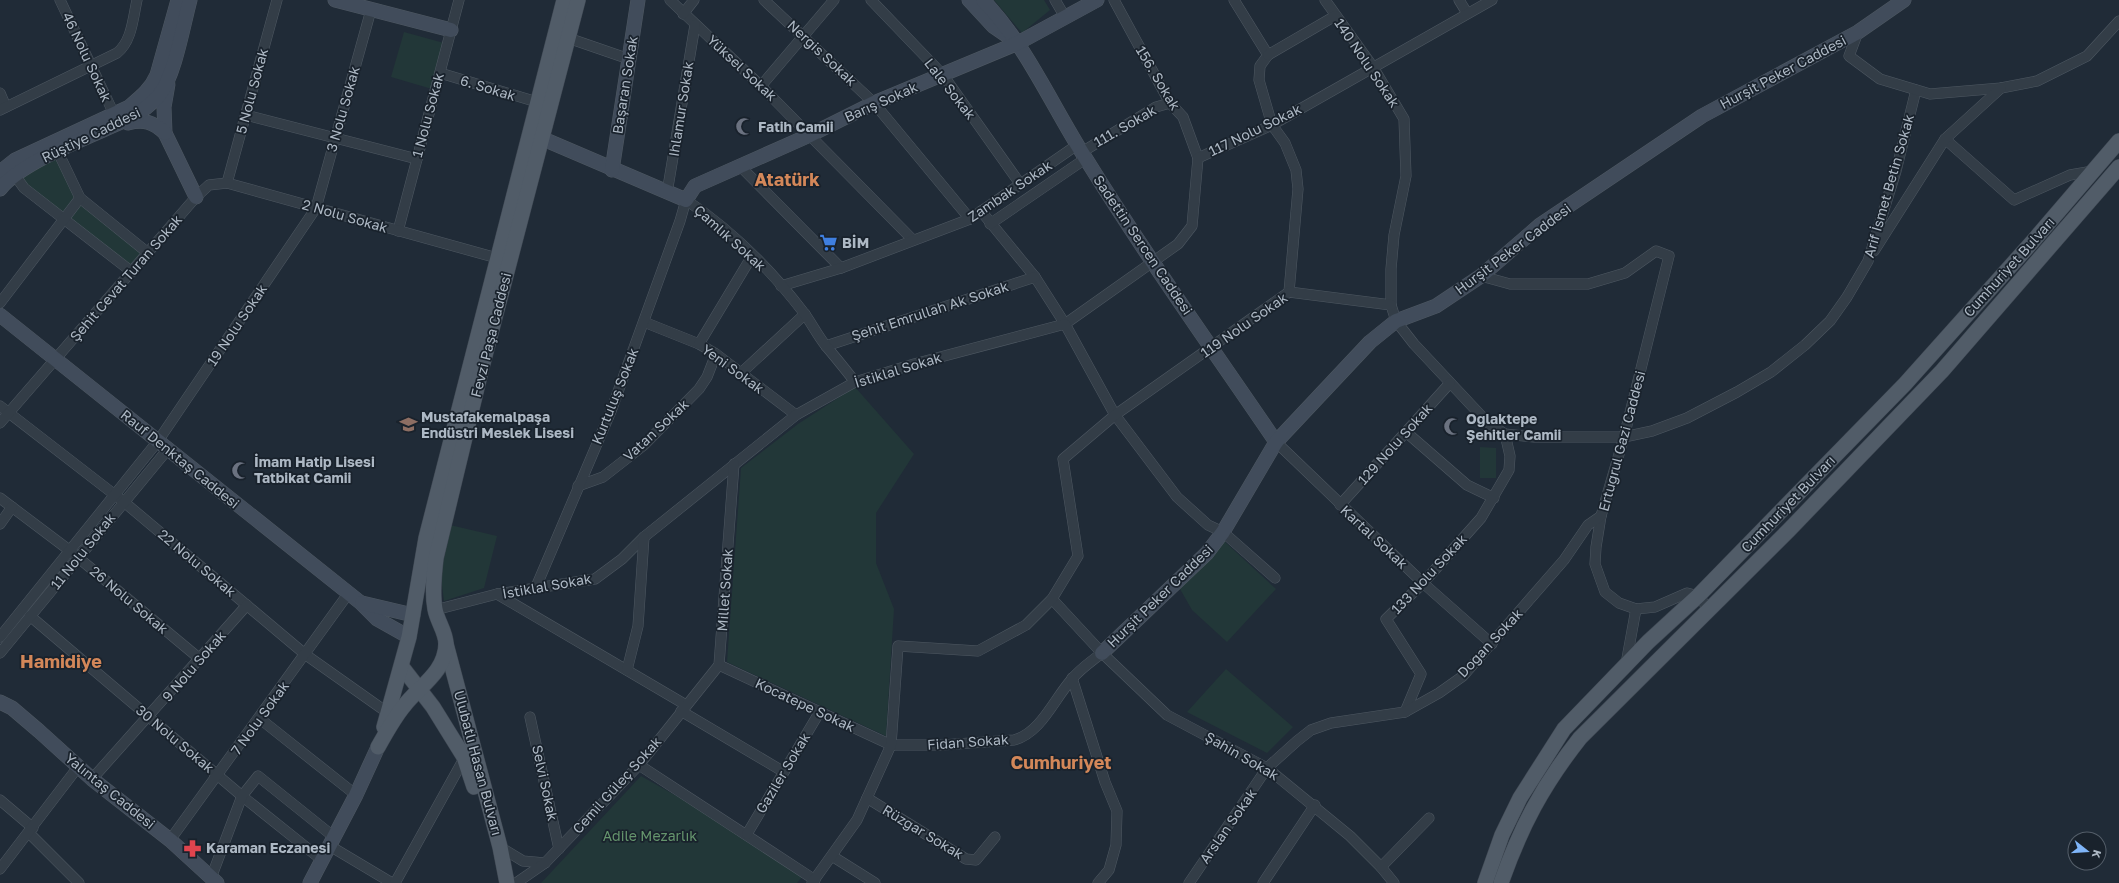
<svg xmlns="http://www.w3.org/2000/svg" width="2119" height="883" font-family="'Golos Text',sans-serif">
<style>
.green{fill:#223738}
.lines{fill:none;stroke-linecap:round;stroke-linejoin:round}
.street-casing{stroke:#4e5862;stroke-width:11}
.secondary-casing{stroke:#4e5862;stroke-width:15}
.primary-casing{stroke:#3d4651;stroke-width:16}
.street{stroke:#333d47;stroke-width:10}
.secondary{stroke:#414c5b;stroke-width:14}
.primary{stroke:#515c68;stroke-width:15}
.labels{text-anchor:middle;stroke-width:3.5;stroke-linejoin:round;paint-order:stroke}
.street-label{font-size:14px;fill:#adb8c4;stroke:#19222c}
.poi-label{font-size:14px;font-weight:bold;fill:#adb8c4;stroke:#19222c;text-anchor:start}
.park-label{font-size:14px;fill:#65956d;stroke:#19222c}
.district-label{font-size:18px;font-weight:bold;fill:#d38759;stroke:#19222c}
</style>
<rect width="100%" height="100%" fill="#202b37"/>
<g class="green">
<path d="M994,0h50l6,10 -28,23z"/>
<path d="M404,32l40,11 -12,46 -41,-12z"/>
<path d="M56,158l20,40 -14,17 -35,-31 -7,-9z"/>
<path d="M81,204l61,50 -12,14 -60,-50z"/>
<path d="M855,387l59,67 -38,59v50l18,46 -8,127 -159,-74 14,-194 57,-44z"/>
<path d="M1480,447l16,1v30h-16z"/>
<path d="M450,525l47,11 -13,52 -40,13 -4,-30z"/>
<path d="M1224,541l52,48 -49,53 -35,-32 -12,-21z"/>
<path d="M1226,669l67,58 -26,26 -80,-41z"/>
<path d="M641,776l110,62 52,38 -6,7h-256z"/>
</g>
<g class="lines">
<defs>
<g id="street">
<path d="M60,0l54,114"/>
<path d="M670,0l91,86 152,154"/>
<path d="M764,0l110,103 96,116"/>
<path d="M871,0l72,75 78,110"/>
<path d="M1055,0l10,17"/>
<path d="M1114,0l56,103 13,14 15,41"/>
<path d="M1234,0l34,55 -8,11 -1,14 13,45 13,18 11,27 2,19 -9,103"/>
<path d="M1325,0l48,67 31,52 2,57 -12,59 -3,34v36l5,16 18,23 73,78 18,12 29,3h90l28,-6 35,-13 50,-26 34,-20 34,-27 25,-24 17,-24 21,-36 28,-90 20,-81"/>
<path d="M1459,0l8,13"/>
<path d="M683,14l11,-14"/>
<path d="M1858,32l-9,24 31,23 50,15 71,-6 36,-7 50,-25 32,-35"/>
<path d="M568,38l61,21"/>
<path d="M1268,55l67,-39"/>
<path d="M440,73l97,29"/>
<path d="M761,86l73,-86"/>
<path d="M0,93l6,14"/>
<path d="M0,110l117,-57c15,-12 16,-35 20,-53"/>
<path d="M246,115l171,44"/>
<path d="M1945,139l69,61 56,-25 23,-4"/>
<path d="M58,152l22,46 68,55"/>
<path d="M1082,152l74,-45 14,-4"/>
<path d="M740,166l101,102"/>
<path d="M14,174l10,14 108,84"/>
<path d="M227,183l50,-183"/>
<path d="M667,193l28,-168"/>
<path d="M981,211l54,66 30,47 113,-80 14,-18 6,-68 74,-33 220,-125"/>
<path d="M990,224l95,-65"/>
<path d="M398,231l61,-231"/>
<path d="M1874,251l71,-112 56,-51"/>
<path d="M1481,276l29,8h78l37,-11 31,-22 13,5 -45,181 -23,79 -5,31 -1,17 10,28 14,11 17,6 19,-2 32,-14 11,3 11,13"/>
<path d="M781,286l60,-18 129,-49 107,-74"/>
<path d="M0,303l80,-105"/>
<path d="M644,322l55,22 17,10 80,61"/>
<path d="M699,344l53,-88"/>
<path d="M826,346l209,-69"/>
<path d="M740,374l65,-60"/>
<path d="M0,406l124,96 182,153 82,58 5,1"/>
<path d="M0,423l196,-226 13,-12 18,-2 270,75"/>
<path d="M1406,432l61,53 27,13"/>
<path d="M1276,442l147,141 69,61"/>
<path d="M578,486l25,-9 41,-32 55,-56 8,-12 9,-23"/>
<path d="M0,498l69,52 131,109"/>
<path d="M1340,505l110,-122"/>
<path d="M0,524l12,-17"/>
<path d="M536,587l75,-176 69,-190 6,-21c45,30 86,71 118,113 8,11 14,23 22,33 10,12 20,24 29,36"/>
<path d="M497,594l189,111"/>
<path d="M1052,599l50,54 65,62 100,53 83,68 31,31 13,16"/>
<path d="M435,610l62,-16 98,-15 27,-20 22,-22 152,-122 59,-33 59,-18 151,-40 50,91 62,82 31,28 15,7 52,46"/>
<path d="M30,616l212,180 80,64"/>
<path d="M0,637l158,-196 158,-233 55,-198"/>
<path d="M0,653l168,-204"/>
<path d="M1626,664l10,-55"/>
<path d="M719,665l172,80h51l72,-5c27,-7 40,-41 58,-61 8,-10 20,-18 30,-26"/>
<path d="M627,670l11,-44 6,-89"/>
<path d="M1072,678l33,104 12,29 -1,34 -7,25 -11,13"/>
<path d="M681,711l103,61"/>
<path d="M1405,712l16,-38 -35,-55 37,-36 58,-65 28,-48 1,-14 -5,-22"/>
<path d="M530,717l29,132"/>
<path d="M259,718l97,77"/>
<path d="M639,765l176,115"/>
<path d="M92,779l155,-174"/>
<path d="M867,798l99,61 10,1 19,-23"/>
<path d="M0,800l33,28"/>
<path d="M29,833l50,50"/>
<path d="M747,834l72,-121"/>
<path d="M170,840l178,-246"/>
<path d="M330,846l62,37"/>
<path d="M500,847l23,14 22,2"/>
<path d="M832,856l43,27"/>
<path d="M1381,867l48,-49"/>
<path d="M0,869l78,-102"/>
<path d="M211,878l31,-82 16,-20 76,61"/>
<path d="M395,883l71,-128"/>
<path d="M516,883l29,-20 94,-98 80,-100 15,-201"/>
<path d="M812,883l45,-63 34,-75 7,-99 80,5 48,-26 26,-26 26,-43 -15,-97 52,-44 174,-123 102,13"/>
<path d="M1189,883l78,-115 30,-27 14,-11 20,-7 74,-11 34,-19 24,-17 101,-116 24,-35 13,-9"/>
<path d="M1263,883l52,-78"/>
</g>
<g id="secondary">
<path d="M335,0l116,30"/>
<path d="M969,0l24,26 16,11"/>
<path d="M983,0c44,46 69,106 103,159 60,97 126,189 190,283"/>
<path d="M168,84l-4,23 1,26 31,64"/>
<path d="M128,123c16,-4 25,-1 37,10"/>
<path d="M541,138l145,62 9,-14 115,-51 64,-32 144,-60 79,-43"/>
<path d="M612,170l26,-170"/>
<path d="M0,172l15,-12 114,-53c12,-10 22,-18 28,-32l21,-75"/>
<path d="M0,189c22,-28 94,-54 128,-70 12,-6 23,-14 32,-25 15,-20 23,-68 30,-94"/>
<path d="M0,315l361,288 16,16 32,18"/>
<path d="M362,603l51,12"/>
<path d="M1102,653l105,-100 16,-21 53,-90 94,-100 26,-21 40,-15 45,-30 59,-51 162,-109 156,-84 46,-32"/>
<path d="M0,702l12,6 27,23 53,48 78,61 47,43"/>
<path d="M310,883l46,-88 22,-48"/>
</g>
<g id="primary">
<path d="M446,644l54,203 7,36"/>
<path d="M402,667l31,40 31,50 10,30"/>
<path d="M384,727l25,-90 17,-99 138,-538"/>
<path d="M378,747c8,-14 16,-29 26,-41 15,-20 41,-33 42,-62 0,-12 -9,-23 -11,-35 -3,-16 -1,-34 1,-51l46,-191 96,-367"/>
<path d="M1485,883l17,-48 18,-37 44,-69 84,-87 50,-46 207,-212 129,-144 85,-99"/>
<path d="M1501,883c20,-57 42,-98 79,-145l209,-208 153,-159 177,-204"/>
</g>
</defs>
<use href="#street" class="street-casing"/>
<use href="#secondary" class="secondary-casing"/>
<use href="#primary" class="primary-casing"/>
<use href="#street" class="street"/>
<use href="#secondary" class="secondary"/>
<use href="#primary" class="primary"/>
</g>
<defs>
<symbol id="mosque-bare" viewBox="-9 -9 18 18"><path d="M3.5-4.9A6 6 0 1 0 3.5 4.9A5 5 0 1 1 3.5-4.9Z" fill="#6b7280" stroke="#19222c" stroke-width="2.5" paint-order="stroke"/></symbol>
<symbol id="supermarket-bare" viewBox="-9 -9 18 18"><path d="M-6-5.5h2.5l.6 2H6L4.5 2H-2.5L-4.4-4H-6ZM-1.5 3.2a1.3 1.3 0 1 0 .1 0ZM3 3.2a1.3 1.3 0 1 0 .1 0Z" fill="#3f7fe0" stroke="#19222c" stroke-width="2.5" paint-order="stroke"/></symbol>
<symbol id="school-bare" viewBox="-9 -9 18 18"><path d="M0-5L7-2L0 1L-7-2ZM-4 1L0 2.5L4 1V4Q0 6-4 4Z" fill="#8d6e63" stroke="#19222c" stroke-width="2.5" paint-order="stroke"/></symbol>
<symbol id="pharmacy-bare" viewBox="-9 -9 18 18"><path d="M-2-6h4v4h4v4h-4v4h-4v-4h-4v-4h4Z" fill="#e0444e" stroke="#19222c" stroke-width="2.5" paint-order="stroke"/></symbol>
</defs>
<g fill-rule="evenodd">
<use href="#mosque-bare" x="732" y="114" width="25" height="25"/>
<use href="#supermarket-bare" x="816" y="230" width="25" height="25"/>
<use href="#school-bare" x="396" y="412" width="25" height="25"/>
<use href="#mosque-bare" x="1440" y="414" width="25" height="25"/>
<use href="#mosque-bare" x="228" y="458" width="25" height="25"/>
<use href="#pharmacy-bare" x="180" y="836" width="25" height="25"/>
</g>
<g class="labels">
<g class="street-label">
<text transform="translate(822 53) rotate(43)" y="5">Nergis Sokak</text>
<text transform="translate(87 57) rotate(65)" y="5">46 Nolu Sokak</text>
<text transform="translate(1367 63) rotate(56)" y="5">140 Nolu Sokak</text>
<text transform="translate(742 68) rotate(43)" y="5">Yüksel Sokak</text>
<text transform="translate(1783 72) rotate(-28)" y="5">Hurşit Peker Caddesi</text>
<text transform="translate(1158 78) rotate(59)" y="5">156. Sokak</text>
<text transform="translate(625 85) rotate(-81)" y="5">Başaran Sokak</text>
<text transform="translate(488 88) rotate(17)" y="5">6. Sokak</text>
<text transform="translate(950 89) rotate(52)" y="5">Lale Sokak</text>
<text transform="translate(252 91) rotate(-75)" y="5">5 Nolu Sokak</text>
<text transform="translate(881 102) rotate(-24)" y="5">Barış Sokak</text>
<text transform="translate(343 109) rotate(-74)" y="5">3 Nolu Sokak</text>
<text transform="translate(681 109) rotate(-81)" y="5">Ihlamur Sokak</text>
<text transform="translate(428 115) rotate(-75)" y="5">1 Nolu Sokak</text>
<text transform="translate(1125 126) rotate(-30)" y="5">111. Sokak</text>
<text transform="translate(1255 130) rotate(-26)" y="5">117 Nolu Sokak</text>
<text transform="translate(91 135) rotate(-26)" y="5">Rüştiye Caddesi</text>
<text transform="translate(1889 186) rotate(-74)" y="5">Arif İsmet Betin Sokak</text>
<text transform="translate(1010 191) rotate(-34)" y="5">Zambak Sokak</text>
<text transform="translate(345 216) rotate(16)" y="5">2 Nolu Sokak</text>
<text transform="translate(730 238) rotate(42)" y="5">Çamlık Sokak</text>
<text transform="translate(1143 245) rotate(56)" y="5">Sadettin Sercen Caddesi</text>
<text transform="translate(1513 249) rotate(-37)" y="5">Hurşit Peker Caddesi</text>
<text transform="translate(2009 267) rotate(-48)" y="5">Cumhuriyet Bulvarı</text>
<text transform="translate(126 278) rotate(-49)" y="5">Şehit Cevat Turan Sokak</text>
<text transform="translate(930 311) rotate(-18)" y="5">Şehit Emrullah Ak Sokak</text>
<text transform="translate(237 325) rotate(-56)" y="5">19 Nolu Sokak</text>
<text transform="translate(1244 325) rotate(-35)" y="5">119 Nolu Sokak</text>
<text transform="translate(491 335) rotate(-76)" y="5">Fevzi Paşa Caddesi</text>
<text transform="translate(733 369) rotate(36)" y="5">Yeni Sokak</text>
<text transform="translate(898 370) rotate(-17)" y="5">İstiklal Sokak</text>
<text transform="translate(615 396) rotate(-68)" y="5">Kurtuluş Sokak</text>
<text transform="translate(656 430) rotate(-43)" y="5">Vatan Sokak</text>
<text transform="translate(1622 441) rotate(-75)" y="5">Ertuğrul Gazi Caddesi</text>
<text transform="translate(1395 444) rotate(-48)" y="5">129 Nolu Sokak</text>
<text transform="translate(180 459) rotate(39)" y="5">Rauf Denktaş Caddesi</text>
<text transform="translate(1788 504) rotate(-46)" y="5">Cumhuriyet Bulvarı</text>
<text transform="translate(1374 537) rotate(43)" y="5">Kartal Sokak</text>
<text transform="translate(83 551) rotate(-51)" y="5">11 Nolu Sokak</text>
<text transform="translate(197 563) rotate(40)" y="5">22 Nolu Sokak</text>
<text transform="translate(1429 574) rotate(-47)" y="5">133 Nolu Sokak</text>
<text transform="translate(547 586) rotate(-10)" y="5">İstiklal Sokak</text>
<text transform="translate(725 590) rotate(-86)" y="5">Millet Sokak</text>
<text transform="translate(1160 596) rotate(-44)" y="5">Hurşit Peker Caddesi</text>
<text transform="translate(129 600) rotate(40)" y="5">26 Nolu Sokak</text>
<text transform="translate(1490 643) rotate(-47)" y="5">Doğan Sokak</text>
<text transform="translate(194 666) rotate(-49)" y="5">9 Nolu Sokak</text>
<text transform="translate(805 705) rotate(25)" y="5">Kocatepe Sokak</text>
<text transform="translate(260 718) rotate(-54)" y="5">7 Nolu Sokak</text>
<text transform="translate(175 739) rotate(40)" y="5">30 Nolu Sokak</text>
<text transform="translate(968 742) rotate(-4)" y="5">Fidan Sokak</text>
<text transform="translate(1242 756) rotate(30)" y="5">Şahin Sokak</text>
<text transform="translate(478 763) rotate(75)" y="5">Ulubatlı Hasan Bulvarı</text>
<text transform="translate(783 773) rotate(-59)" y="5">Gaziler Sokak</text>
<text transform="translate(545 783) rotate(78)" y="5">Selvi Sokak</text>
<text transform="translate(617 785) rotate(-48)" y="5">Cemil Güleç Sokak</text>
<text transform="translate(110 791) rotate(39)" y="5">Yalıntaş Caddesi</text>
<text transform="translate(1228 826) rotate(-55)" y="5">Arslan Sokak</text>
<text transform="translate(923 832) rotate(31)" y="5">Rüzgar Sokak</text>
</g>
<g class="poi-label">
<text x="758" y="132">Fatih Camii</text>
<text x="842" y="248">BİM</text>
<text x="421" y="422">Mustafakemalpaşa<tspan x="421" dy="16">Endüstri Meslek Lisesi</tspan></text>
<text x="1466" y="424">Oğlaktepe<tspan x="1466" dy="16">Şehitler Camii</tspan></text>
<text x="254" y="467">İmam Hatip Lisesi<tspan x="254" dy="16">Tatbikat Camii</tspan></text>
<text x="206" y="853">Karaman Eczanesi</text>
</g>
<g class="park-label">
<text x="650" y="841">Adile Mezarlık</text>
</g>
<g class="district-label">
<text x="787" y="186">Atatürk</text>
<text x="61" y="668">Hamidiye</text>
<text x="1061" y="769">Cumhuriyet</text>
</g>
</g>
<g transform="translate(2087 851) rotate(107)"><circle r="19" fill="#19222c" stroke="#545e69"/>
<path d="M0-3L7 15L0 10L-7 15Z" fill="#7fb5f8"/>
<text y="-6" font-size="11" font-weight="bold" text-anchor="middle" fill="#adb8c4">K</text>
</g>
</svg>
